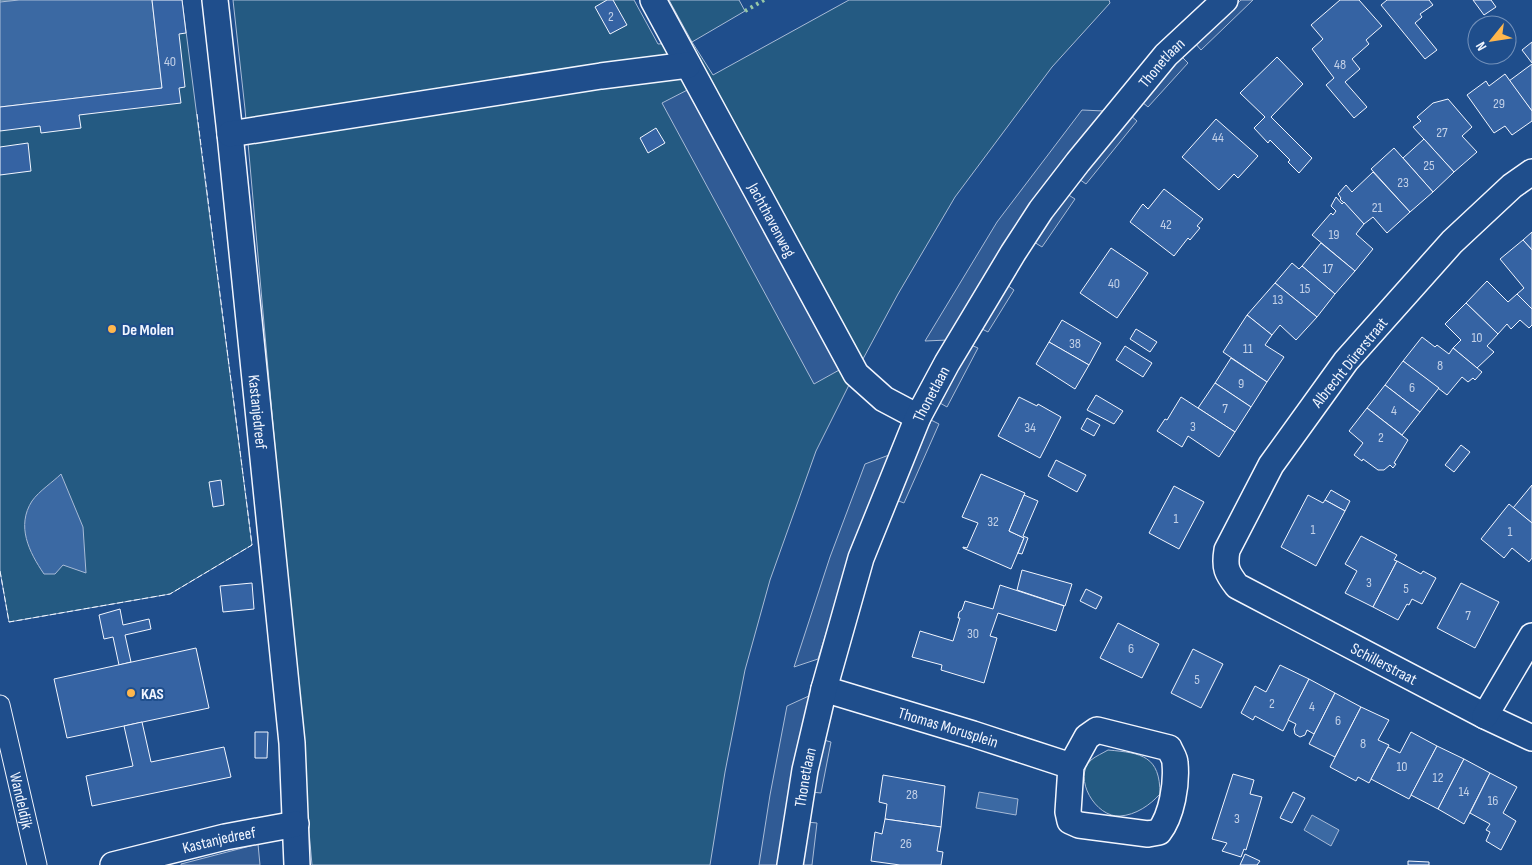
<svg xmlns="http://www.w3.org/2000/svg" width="1532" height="865" font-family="'Sofia Sans Condensed',sans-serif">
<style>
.green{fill:#245a82;stroke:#a8bbd7}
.parking{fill:#305b95;stroke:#a8bbd7}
.water{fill:#3b69a3;stroke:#a8bbd7}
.building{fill:#3563a3;stroke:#f2f6ff}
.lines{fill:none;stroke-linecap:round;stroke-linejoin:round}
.pedestrian-casing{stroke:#f2f6ff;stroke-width:21}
.minor-casing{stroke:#f2f6ff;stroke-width:28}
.pedestrian{stroke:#1f4e8c;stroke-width:19}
.minor{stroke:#1f4e8c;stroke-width:25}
.hedge{stroke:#97c8a6;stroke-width:4;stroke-dasharray:2.5 4;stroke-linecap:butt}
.fence{stroke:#f2f6ff;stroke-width:1;stroke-dasharray:6 2.5;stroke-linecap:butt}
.poi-dot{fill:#ffb74d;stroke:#1f4e8c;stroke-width:2}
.labels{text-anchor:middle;stroke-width:4;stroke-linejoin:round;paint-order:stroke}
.number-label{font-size:14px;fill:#c3d1e8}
.street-label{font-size:16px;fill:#f2f6ff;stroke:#1f4e8c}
.poi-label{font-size:16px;font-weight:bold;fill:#f2f6ff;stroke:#1f4e8c;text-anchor:start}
</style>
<rect width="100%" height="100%" fill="#1f4e8c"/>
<g class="green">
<path d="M0,0h182l70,545 -82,49 -161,28 -9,-51z"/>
<path d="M233,0h401l24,44 34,-2 -23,-42h70l6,11 -53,31 21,33 136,-75h260l1,3 -58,64 -97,130 -57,97 -48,89 -34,68 -46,129 -25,90 -20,102 -15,93h-398l-67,-756z"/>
<path d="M1108,750c34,3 52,6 52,44 -10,11 -24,21 -40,22 -24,2 -48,-38 -29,-56 5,-4 12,-7 17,-10z"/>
</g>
<g class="parking">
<path d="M1241,0h12l-52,50 -6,-7z"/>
<path d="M1182,57l6,6 -40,44 -6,-5z"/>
<path d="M699,84l151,280 -36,20 -152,-281z"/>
<path d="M1082,110l22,1 -48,60 -37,52 -39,60 -32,57 -23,1 72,-119z"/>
<path d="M1130,115l7,6 -51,63 -7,-5z"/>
<path d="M1067,194l8,5 -33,48 -8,-5z"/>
<path d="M1007,285l7,5 -26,42 -8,-4z"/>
<path d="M971,345l7,3 -31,59 -7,-4z"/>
<path d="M931,420l8,4 -35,79 -8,-3z"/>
<path d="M889,455l-36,92 -35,112 -24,8 36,-110 35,-93z"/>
<path d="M824,689l-11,48 18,5 -10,51 -20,-2 -4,30 20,2 -5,42h-53l11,-70 17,-89z"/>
<path d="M258,844l2,21h-79v-1z"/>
</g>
<g class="water">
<path d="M19,0h133l10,88 -162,19v-105z"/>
<path d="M61,474l22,53 3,46 -23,-8 -8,9h-11c-15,-22 -28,-48 -12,-73 7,-10 21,-19 29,-27z"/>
<path d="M979,792l39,7 -2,16 -40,-7z"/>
<path d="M1312,815l27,15 -8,16 -27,-16z"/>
</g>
<g class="building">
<path d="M152,0h30l4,33 -7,1 6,53 -6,1 2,15 -102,12 2,13 -40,5 -1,-7 -40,5v-24l162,-19z"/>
<path d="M607,0h6l14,25 -17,9 -15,-27z"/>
<path d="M1340,0h19l23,26 -16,14 3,4 -17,15 8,10 -15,13 22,25 -13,11 -28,-33 8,-7 -22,-29 11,-10 -12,-14z"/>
<path d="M1387,0h42l4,5 -13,9 2,3 -7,6 22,27 -12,9 -44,-54z"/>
<path d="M1473,0h18l5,7 -12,8z"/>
<path d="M1532,42v21l-10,-13z"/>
<path d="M1277,57l26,27 -32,33 41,41 -13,15 -11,-11 2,-2 -20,-20 -2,3 -14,-15 11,-11 -25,-24z"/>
<path d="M1532,64v47l-23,-30z"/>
<path d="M1505,74l27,37v10l-20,14 -7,-9 -11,7 -27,-38 19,-14 3,5z"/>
<path d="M1448,99l24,28 -10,9 15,16 -23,20 -41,-45 8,-6 -4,-4 16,-14z"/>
<path d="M1216,119l42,37 -20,22 -4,-4 -15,16 -37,-33z"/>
<path d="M656,128l9,15 -17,10 -8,-15z"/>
<path d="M1424,139l30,33 -21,20 -30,-34z"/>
<path d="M28,143l3,28 -31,4v-28z"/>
<path d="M1394,148l39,44 -23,20 -39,-43z"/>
<path d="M1373,172l37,40 -23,21 -14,-16 -9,7 -24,-25 1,-1 -3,-4 8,-9 6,7z"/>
<path d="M1164,189l39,30 -6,7 3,2 -10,12 -2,-2 -14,18 -44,-34 12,-17 1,-1 5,5z"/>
<path d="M1336,197l6,7 2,-2 20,22 -8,10 17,15 -18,22 -43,-36 19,-22 2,2 3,-4 -5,-5z"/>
<path d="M1532,232v18l-9,-10z"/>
<path d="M1523,240l9,10v59l-15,-15 7,-6 -24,-29z"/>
<path d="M1321,243l34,28 -20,23 -33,-28z"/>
<path d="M1111,248l37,25 -31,45 -37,-25z"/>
<path d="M1292,263l7,6 3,-3 33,28 -18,23 -42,-34z"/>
<path d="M1487,281l21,21 9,-8 15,15v16l-3,3 -9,-8 -9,9 -4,-5 -9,10 -32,-31z"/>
<path d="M1275,283l42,34 -21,23 -16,-15 -8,10 -25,-20z"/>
<path d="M1466,303l32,31 -11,12 7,6 -17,16 -24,-20 8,-8 -16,-16z"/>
<path d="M1247,315l25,20 -7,10 19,12 -17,25 -44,-30z"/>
<path d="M1062,320l39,23 -12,22 -40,-23z"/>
<path d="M1136,329l21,13 -7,10 -20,-13z"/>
<path d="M1422,337l13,10 2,-2 12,9 4,-6 29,24 -7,8 -2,-2 -5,4 -6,-5 -15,18 -44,-34z"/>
<path d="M1049,342l40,23 -14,24 -39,-25z"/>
<path d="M1125,346l27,17 -9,14 -27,-17z"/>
<path d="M1231,358l36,24 -16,25 -36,-24z"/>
<path d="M1403,361l36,27 -19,24 -35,-27z"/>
<path d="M1215,383l36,24 -16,25 -37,-24z"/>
<path d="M1385,385l35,27 -18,23 -35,-27z"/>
<path d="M1096,395l27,16 -9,13 -27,-14z"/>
<path d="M1019,397l18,9 1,-2 23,13 -21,41 -42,-22z"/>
<path d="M1181,397l54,35 -16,25 -31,-21 -6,11 -25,-16 8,-12 2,1z"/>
<path d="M1367,408l41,32 -14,23 2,1 -3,4 -3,-3 -6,5h-6l-15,-11 -1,2 -8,-6 9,-12 -14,-12z"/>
<path d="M1087,418l13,7 -6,11 -13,-7z"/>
<path d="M1461,445l9,7 -16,20 -9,-7z"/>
<path d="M1056,460l30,15 -9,17 -29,-16z"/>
<path d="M981,474l44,19 -16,38 15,7 -13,31 -48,-21v-1l4,1 11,-25 -16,-6z"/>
<path d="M221,480l3,25 -11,2 -4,-25z"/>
<path d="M1532,485v38l-19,-15z"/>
<path d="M1174,486l30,16 -25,47 -30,-16z"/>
<path d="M1331,490l19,11 -5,10 -20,-11z"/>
<path d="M1024,495l14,6 -15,35 5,2 -6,16 -4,-1 6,-15 -15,-7z"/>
<path d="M1308,495l15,8 2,-3 20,11 -29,55 -35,-19z"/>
<path d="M1509,504l23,19v35l-3,4 -17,-14 -8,10 -23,-19z"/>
<path d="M1361,536l36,19 -3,5 3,1 -24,46 -28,-14 12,-22 -12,-7z"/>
<path d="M1397,561l24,13 2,-3 13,7 -14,26 -10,-5 -3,6 -2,-1 -9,16 -25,-13z"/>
<path d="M1022,570l50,14 -7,22 -48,-16z"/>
<path d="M252,583l2,26 -31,3 -3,-26z"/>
<path d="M1461,583l38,19 -24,46 -38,-20z"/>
<path d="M1000,585l64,21 -8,25 -58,-18 -8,23 7,2 -13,45 -43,-13 1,-5 -30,-8 8,-26 33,10 7,-23h-2l1,-6 3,-2 3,-9 28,8z"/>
<path d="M1086,589l16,8 -6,12 -16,-8z"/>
<path d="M120,609l3,16 26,-6 2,10 -26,6 6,27 -12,3 -6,-28 -9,2 -5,-24z"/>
<path d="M1118,623l41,21 -17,34 -42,-20z"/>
<path d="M196,648l13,60 -142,30 -13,-59z"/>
<path d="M1193,649l30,15 -22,44 -30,-15z"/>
<path d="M1280,665l29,14 -26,52 -28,-15 -2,4 -12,-7 14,-27 11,6z"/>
<path d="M1309,679l26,14 -21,41 -7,-4 -2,5 -5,2 -5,-3 -1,-5 2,-5 -8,-4z"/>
<path d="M1335,693l26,14 -26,50 -26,-13z"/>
<path d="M1361,707l28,13 -11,20 11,5 -20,38 -11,-6 -2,4 -26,-14z"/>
<path d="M142,722l9,40 73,-15 7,30 -139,29 -6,-30 47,-10 -9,-40z"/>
<path d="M255,732h13l-1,26h-12z"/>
<path d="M1411,732l26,14 -28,53 -38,-20 17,-32 12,6z"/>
<path d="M1437,746l27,13 -26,50 -27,-14z"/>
<path d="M1464,759l26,14 -26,51 -26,-15z"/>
<path d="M1490,773l27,14 -14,26 13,8 -15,29 -15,-9 4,-9 -4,-2 4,-6 -20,-11z"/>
<path d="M1233,774l21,6 -4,14 12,3 -16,53 -2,-1 -3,8 -19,-6 5,-8 -15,-4z"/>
<path d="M883,775l62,11 -4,41 -56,-8 2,-15 -8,-2z"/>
<path d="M1293,792l12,6 -13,25 -12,-5z"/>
<path d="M885,819l56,8 -4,24 6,1 -2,13h-41l-29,-4 4,-29 7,2z"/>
<path d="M1245,854l15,7 -3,4h-17z"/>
<path d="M1408,861l21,1v3h-21z"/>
</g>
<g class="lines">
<defs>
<g id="pedestrian">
<path id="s1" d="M0,705l37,160"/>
</g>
<g id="minor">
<path id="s2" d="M215,0l15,134 62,609 5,122"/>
<path id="s3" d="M653,0l203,374 28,25 34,18"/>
<path d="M230,134l371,-58 87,-11"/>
<path id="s4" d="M1532,172l-20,14 -60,56 -106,119 -75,104 -44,85c-3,18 0,23 10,36l248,130 47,22"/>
<path id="s5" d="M824,689l149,45 98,32 -3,46 2,9 9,4 69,9 11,-2c13,-17 18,-48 16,-69 0,-5 -4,-10 -6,-15l-72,-18 -10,7 -16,29"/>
<path d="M1485,716l47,-80"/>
<path id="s6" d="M113,865l112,-28 71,-13"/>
<path id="s7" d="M790,865l15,-95 19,-81 37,-131 57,-141 29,-54 66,-110 28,-43 37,-48 88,-107 59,-55"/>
</g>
</defs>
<use href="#pedestrian" class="pedestrian-casing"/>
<use href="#minor" class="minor-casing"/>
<use href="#pedestrian" class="pedestrian"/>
<use href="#minor" class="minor"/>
<path class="hedge" d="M745,11l19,-11"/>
<path class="fence" d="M0,571l9,51 161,-28 82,-49 -55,-431"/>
</g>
<g class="poi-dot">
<circle cx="112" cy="329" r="5"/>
<circle cx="131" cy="693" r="5"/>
</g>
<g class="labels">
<g class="number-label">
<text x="611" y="21">2</text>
<text x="170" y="66">40</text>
<text x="1340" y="69">48</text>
<text x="1499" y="108">29</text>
<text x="1442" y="137">27</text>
<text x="1218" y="142">44</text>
<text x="1429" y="170">25</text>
<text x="1403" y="187">23</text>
<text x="1377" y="212">21</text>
<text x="1166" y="229">42</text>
<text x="1334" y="239">19</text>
<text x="1328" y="273">17</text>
<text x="1114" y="288">40</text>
<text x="1305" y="293">15</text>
<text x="1278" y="304">13</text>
<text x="1477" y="342">10</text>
<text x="1075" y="348">38</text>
<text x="1248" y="353">11</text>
<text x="1440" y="370">8</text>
<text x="1241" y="388">9</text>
<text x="1412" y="392">6</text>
<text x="1225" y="413">7</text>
<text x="1394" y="415">4</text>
<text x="1193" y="431">3</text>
<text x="1030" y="432">34</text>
<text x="1381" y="442">2</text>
<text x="1176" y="523">1</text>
<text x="993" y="526">32</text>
<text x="1313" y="534">1</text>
<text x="1510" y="536">1</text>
<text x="1369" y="587">3</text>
<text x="1406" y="593">5</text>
<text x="1468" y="620">7</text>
<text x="973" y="638">30</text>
<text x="1131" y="653">6</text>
<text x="1197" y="684">5</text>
<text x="1272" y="708">2</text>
<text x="1312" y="711">4</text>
<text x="1338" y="725">6</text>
<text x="1363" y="748">8</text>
<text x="1402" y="771">10</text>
<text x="1438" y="782">12</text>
<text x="1464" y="796">14</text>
<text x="912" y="799">28</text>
<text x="1493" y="805">16</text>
<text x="1237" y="823">3</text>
<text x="906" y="848">26</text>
</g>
<g class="street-label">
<text dy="6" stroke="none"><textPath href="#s7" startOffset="899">Thonetlaan</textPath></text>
<text dy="6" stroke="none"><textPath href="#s3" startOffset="250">Jachthavenweg</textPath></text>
<text transform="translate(1349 362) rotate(-51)" y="6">Albrecht Dürerstraat</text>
<text dy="6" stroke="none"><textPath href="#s7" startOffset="494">Thonetlaan</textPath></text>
<text dy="6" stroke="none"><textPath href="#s2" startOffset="414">Kastanjedreef</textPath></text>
<text dy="6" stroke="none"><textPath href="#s4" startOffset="695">Schillerstraat</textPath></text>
<text dy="6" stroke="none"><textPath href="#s5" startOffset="130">Thomas Morusplein</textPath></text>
<text dy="6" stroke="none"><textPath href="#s7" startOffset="89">Thonetlaan</textPath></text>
<text dy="6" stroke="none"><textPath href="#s1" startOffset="98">Wandeldijk</textPath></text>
<text dy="6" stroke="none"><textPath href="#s6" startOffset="109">Kastanjedreef</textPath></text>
</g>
<g class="poi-label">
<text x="122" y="335">De Molen</text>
<text x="141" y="699">KAS</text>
</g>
</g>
<g transform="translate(1492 40) rotate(240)"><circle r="24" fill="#1f4e8c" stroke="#7391ba"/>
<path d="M0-4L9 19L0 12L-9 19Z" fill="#ffb74d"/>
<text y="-8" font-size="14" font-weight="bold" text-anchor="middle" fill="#f2f6ff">N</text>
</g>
</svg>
